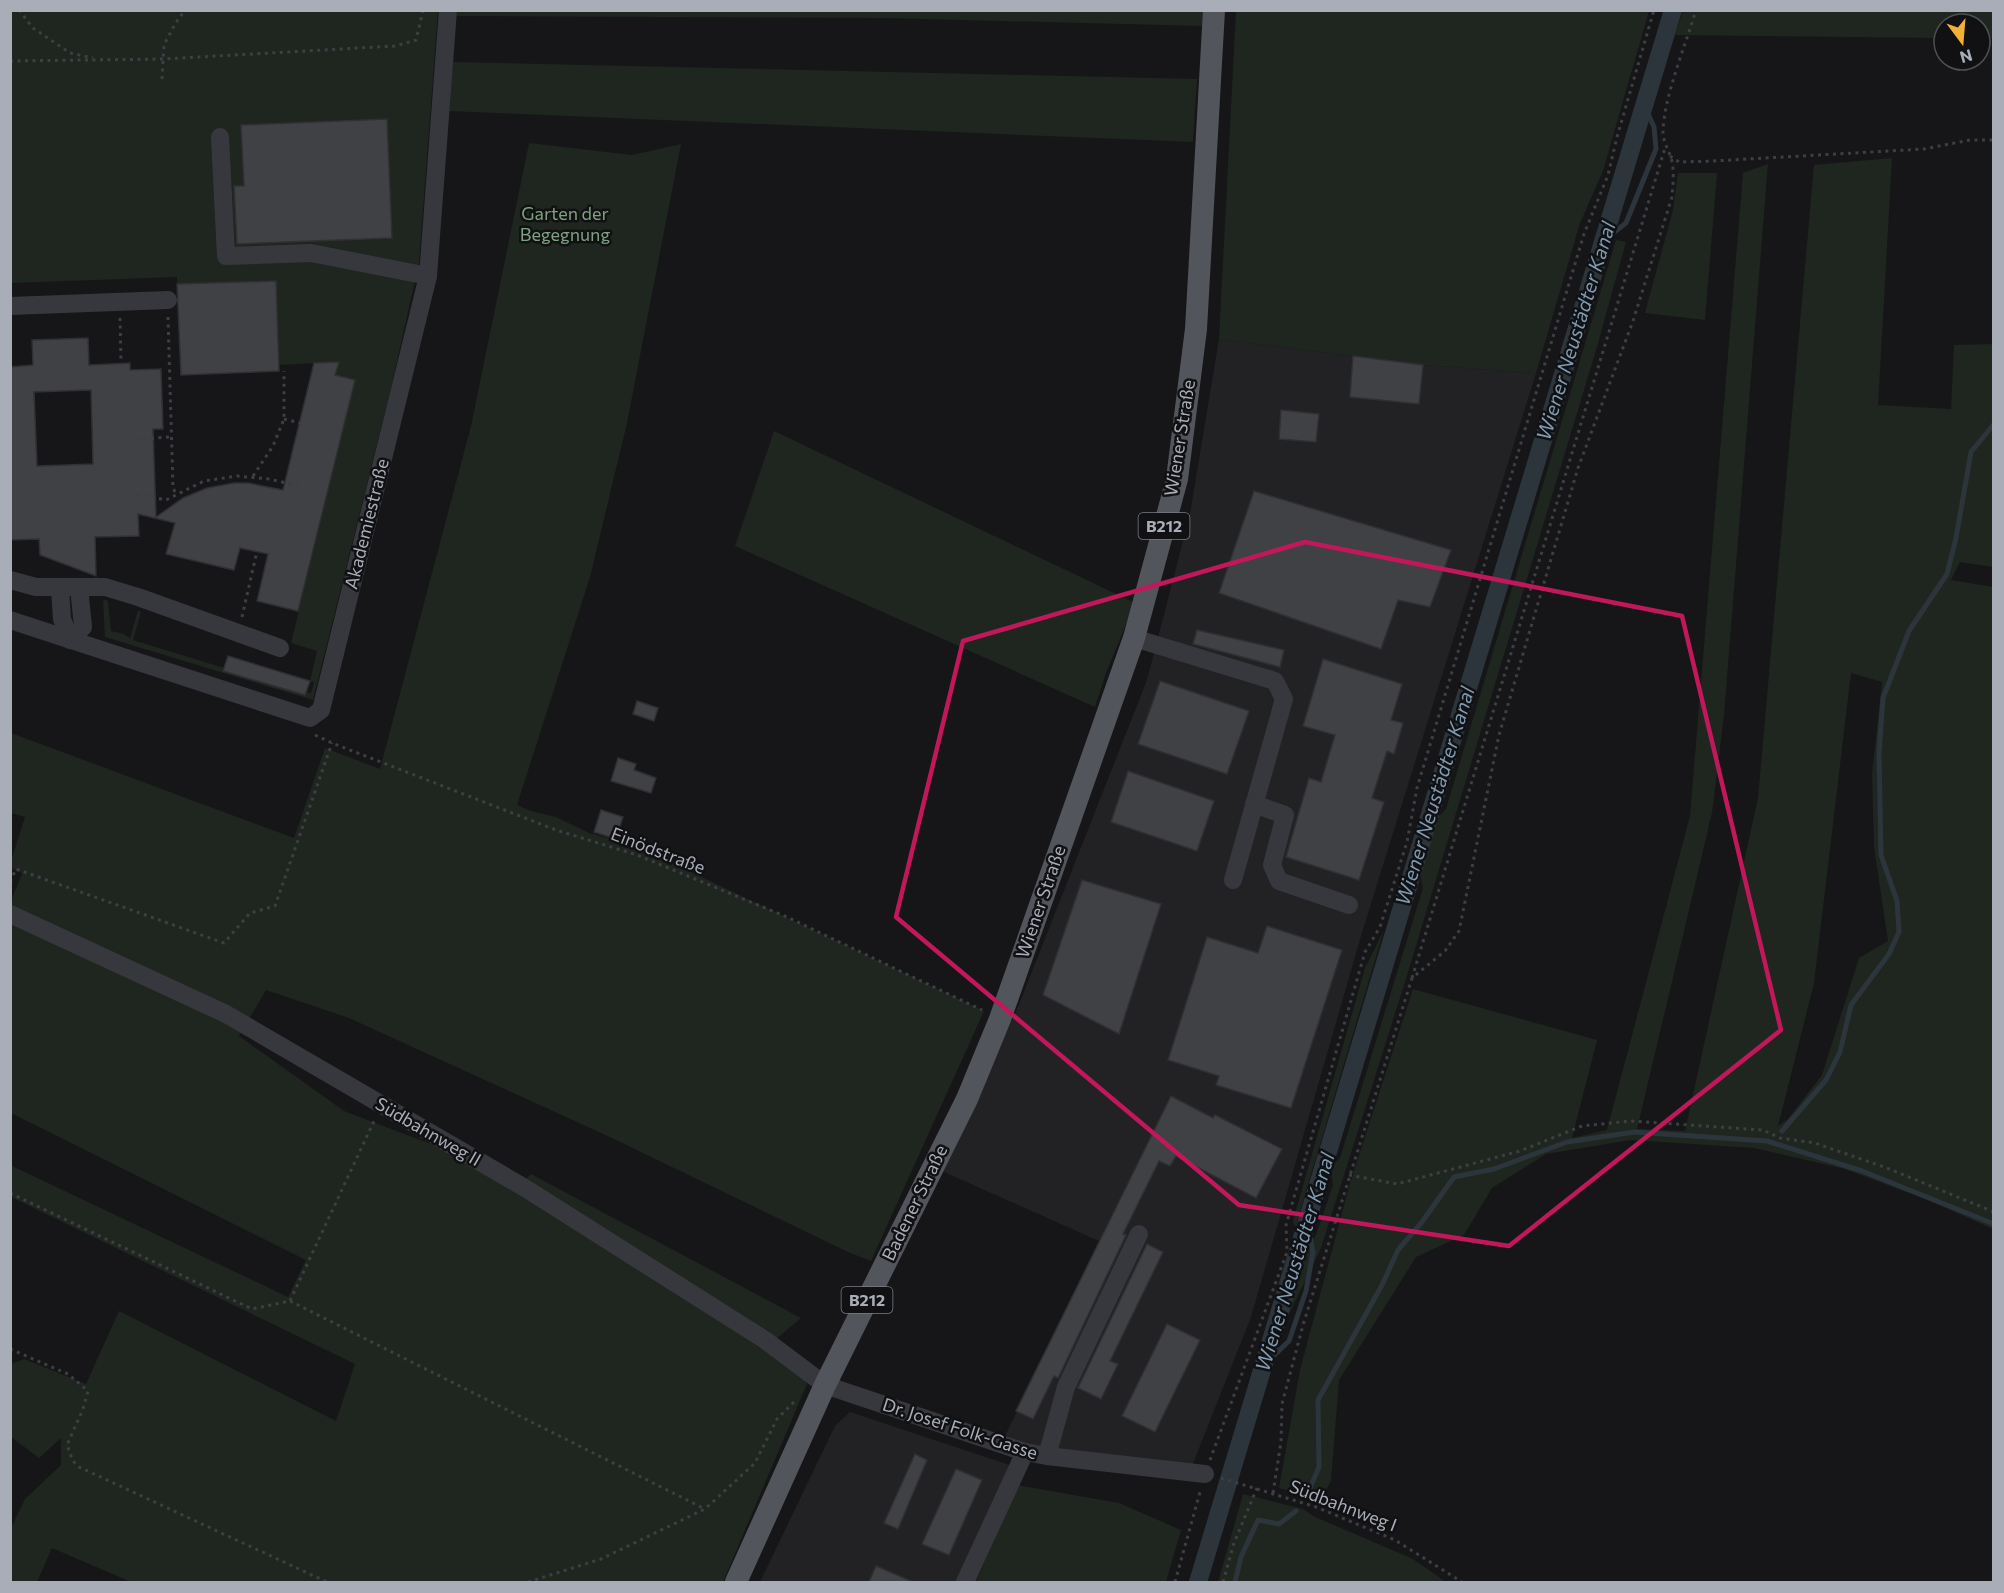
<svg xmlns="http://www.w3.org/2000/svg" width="2004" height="1593" font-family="Commissioner,sans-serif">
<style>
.built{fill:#222225}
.green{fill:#1e261f;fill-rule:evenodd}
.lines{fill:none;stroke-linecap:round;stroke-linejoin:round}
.stream{stroke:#2c353c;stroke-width:5}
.canal{stroke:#2c353c;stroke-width:18}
.building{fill:#404145;stroke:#303034;stroke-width:1.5;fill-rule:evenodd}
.path{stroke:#3d3f44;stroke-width:3;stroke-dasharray:3 4.5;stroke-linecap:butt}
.minor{stroke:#37383d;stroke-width:18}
.major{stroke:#53555c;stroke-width:22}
.marked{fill:none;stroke:#c2185b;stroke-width:4.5;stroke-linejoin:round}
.labels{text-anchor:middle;stroke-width:5;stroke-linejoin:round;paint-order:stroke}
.shield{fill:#111113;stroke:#7b7e86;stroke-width:1.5}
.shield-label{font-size:16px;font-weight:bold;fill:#a8adb8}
.park-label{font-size:18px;fill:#7fa381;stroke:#111113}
.street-label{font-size:18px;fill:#a8adb8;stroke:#111113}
.water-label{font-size:20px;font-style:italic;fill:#7f9bb3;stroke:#111113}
</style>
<rect width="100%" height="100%" fill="#161618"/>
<g class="built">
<path d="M1219,339l204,26 113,8 -175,563 -110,381 -59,149 -154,-18 -34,-10 95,-197 -157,-70 76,-164 129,-327 43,-166z"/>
<path d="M850,1412l172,57 -5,16 -41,97h-216l75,-156z"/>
</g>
<g class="green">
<path d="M457,10l747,1 -1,15 -320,-8 -426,-2z"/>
<path d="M10,11h428l-19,252 -28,125 -78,312 -208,-63 -2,-38 5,2 3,30 13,3 6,4 8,-27 3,1 -8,28 91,28 -1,3 82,24 1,-3 5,1 3,-11 -4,-1 7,-30 -26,-8 64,-263 -20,-5 3,-13 -60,3 -3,-84 -98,3v-7l-166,6z"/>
<path d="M1236,11h413l-46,160 -23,52 -44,150 -113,-8 -204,-26z"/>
<path d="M1683,11h310v27h-13v-14h-36v14l-269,-3z"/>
<path d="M453,62l744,17 -4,63 -744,-31z"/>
<path d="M529,143l103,12 49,-11 -54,279 -37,154 -73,228 14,6 25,6 33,16 45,12 350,166 -113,250 -23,-9 -236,-114 -263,-120 -83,-28 -27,46 105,75 181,69 6,-6 270,144 -25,21 31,45 -84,198h-592l-79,-34 -15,34h-26v-54l14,-29 36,-34v-27l-22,20 -28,-21v-73l13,-5 62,25 33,-73 217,110 19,-57 -344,-167 -1,-32 278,132 18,-37 -295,-147 -1,-209 12,-31 -11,-5 -1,-4 15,-47 -14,-4v-80l283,105 31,-90 55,21 91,-343z"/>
<path d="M1892,158l-14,247 73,4 3,-64 39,-1v223l-33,-5 -9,18 42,7v642l-63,-28 -85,-32 -91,-21 -123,-8 -85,14 -54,34 -28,47 -48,22 -77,123 -8,101 -10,19 -42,-12 21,-118 50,-187 63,-194 184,51 -25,98 35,-8 83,-314 53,-643 25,-9 -44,551 -12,98 -75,316 48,2 73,-333 56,-633zM1851,673l31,9 -10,92 2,73 14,94 -29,17 -37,117 -34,44 -10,7 36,-143z"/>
<path d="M1678,173h39l-12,147 -60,-7 28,-103z"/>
<path d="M1616,240l10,2 -29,105 -192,635 -84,266 -42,87 24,-83 13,-17 17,-50 -3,-17 10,-10 83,-270 -5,-21 12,-42 16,-16z"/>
<path d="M774,431l361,172 -29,70 -11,34 -360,-161z"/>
<path d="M1384,930l-89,298 -2,-7 72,-253z"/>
<path d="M1017,1485l102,18 62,27 -15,52h-190z"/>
<path d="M1243,1494l60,15 10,7 100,43 33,23h-228z"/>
</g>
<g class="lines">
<g class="stream">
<path d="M1603,241l23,-18 30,-74 -2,-22 -10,-22"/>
<path d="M1782,1131l44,-51 14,-28 11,-47 38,-51 10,-22 -2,-31 -16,-46 -2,-102 4,-55 26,-67 38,-57 9,-36 15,-86 23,-28"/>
<path d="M1263,1366l26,-25 17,-50 7,-39 -6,-31"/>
<path d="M1307,1495l12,-28 -1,-67 64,-115 16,-35 24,-28 32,-45 40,-8 73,-27 67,-10 133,9 95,30 132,53"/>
<path d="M1235,1582l6,-25 17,-37 21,4 17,-13"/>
</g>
<path class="canal" d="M1198,1582l475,-1572"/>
</g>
<g class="building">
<path d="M387,119l5,119 -155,6 -3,-58h10l-3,-61z"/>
<path d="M276,281l3,90 -98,4 -4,-91z"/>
<path d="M88,338l1,27 41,-2v7l31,-1 2,60h-10l3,88 27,-19 24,-10 27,-5h14l35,7 31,-127 25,-1 -4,13 20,5 -57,231 -41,-10 11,-47 -28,-6 -6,22 -68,-16 9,-31 -37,-9 1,22 -44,1 1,39 -56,-21 -1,-16 -29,1v-173l23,-2 -1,-25zM91,390l2,74 -56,2 -3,-74z"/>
<path d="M1353,356l70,9 -4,39 -69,-7z"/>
<path d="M1281,410l38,4 -3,28 -37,-3z"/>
<path d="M1254,491l197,59 -21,57 -32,-7 -17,49 -162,-56z"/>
<path d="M1197,630l87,20 -4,17 -87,-23z"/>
<path d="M228,656l82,25 -5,14 -82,-24z"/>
<path d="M1323,659l79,25 -11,36 12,3 -9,31 -7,-3 -15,47 12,4 -25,78 -73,-23 23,-79 12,4 14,-47 -32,-9z"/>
<path d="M1160,681l89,30 -22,63 -89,-30z"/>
<path d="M637,701l21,7 -4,13 -21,-7z"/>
<path d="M618,758l18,6 -2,6 22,8 -5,15 -40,-12z"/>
<path d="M1128,771l86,30 -17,50 -86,-29z"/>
<path d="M601,810l22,7 -7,22 -22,-7z"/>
<path d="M1082,880l79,24 -42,130 -76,-39z"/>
<path d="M1267,926l75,24 -51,158 -75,-23 3,-9 -51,-16 39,-123 51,16z"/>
<path d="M1171,1096l42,22 2,-3 67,34 -26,49 -80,-42 -6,10 -11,-5 -36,73 3,1 -68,143 -4,-2 -21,43 -17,-8z"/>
<path d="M1147,1244l16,8 -53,109 8,3 -17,35 -23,-11z"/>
<path d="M1167,1324l33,16 -45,92 -33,-16z"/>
<path d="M915,1454l12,6 -29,69 -14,-6z"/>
<path d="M956,1469l26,11 -33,75 -27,-11z"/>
<path d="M876,1566l37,16h-44z"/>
</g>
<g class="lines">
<g class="path">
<path d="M19,10l14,18 37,25 23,5"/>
<path d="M10,61l153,-2 232,-13 21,-6 7,-30"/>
<path d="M162,79l2,-34 11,-21 10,-14"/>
<path d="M1670,156l9,6 34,-1 211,-12 46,-9h24"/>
<path d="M168,317l5,171 3,6"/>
<path d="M120,318l1,45"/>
<path d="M284,419l16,4"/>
<path d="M136,439l35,-2"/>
<path d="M253,476l20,-30 11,-27v-48"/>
<path d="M137,494l29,6 38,-19 33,-5 32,3 30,7"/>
<path d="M242,617l15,-66"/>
<path d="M315,735l17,8 224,87 81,25 150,62 195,93"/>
<path d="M10,882l6,-13 208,74 26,-30 25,-7 57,-163"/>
<path d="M1412,978l253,-830"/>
<path d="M1349,1175l48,9 123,-33 62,-25 48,-5 133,9 17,8 35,5 72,25 107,44"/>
<path d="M10,1193l242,116 38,-8 84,-180"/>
<path d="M290,1301l415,208"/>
<path d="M10,1349l58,25 20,17 -5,18 -16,36 6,16 6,6 248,115"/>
<path d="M1210,1460l77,-208 -1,-27 79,-273 15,-25 27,-85 10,-54 167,-554 24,-59 9,-38 37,-127"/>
<path d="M1221,1478l95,29 79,33 67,42"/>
<path d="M1273,1493l8,-51 1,-38 21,-79 109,-347 33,-27 14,-20 40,-196 79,-267 55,-147 39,-124c1,-13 3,-29 -2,-42 -3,-7 -6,-13 -7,-22 0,-34 23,-89 33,-123"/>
<path d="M528,1582l73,-23 104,-50 50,-46 22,-44 18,-18"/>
<path d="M1175,1582l25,-90"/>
<path d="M1223,1582l11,-39 23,-55"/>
</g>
<g class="minor">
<path d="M220,137l6,119 85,-3 117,23"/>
<path d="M10,306l158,-6"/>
<path d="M10,580l26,7h69l33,10 142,51"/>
<path d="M60,588l2,31 8,21 13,-13 -4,-40"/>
<path d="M10,620l300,98 11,-8 107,-434 20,-266"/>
<path d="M1134,638l141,43 9,18 -51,181"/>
<path d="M1254,804l31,11 -13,50 7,16 70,24"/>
<path d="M10,914l216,100 299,174 240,152 60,45 200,67 22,4 158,18"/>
<path d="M1047,1456l19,-69 73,-153"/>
<path d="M965,1582l60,-130"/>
</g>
<path class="major" d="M736,1582l89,-197 142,-286 33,-80 134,-381 43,-159 19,-150 18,-319"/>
</g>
<path class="marked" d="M1305,542l377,74 99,414 -272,216 -270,-41 -343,-288 67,-276z"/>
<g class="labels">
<g class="shield">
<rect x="1138.5" y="513" width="51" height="26" rx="4.5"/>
<rect x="841.5" y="1287" width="51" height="26" rx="4.5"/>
</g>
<g class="shield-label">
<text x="1164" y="532">B212</text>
<text x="867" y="1306">B212</text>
</g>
<g class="park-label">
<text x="565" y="220">Garten der<tspan x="565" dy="21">Begegnung</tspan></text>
</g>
<g class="street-label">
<text transform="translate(1180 438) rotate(-81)" y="6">Wiener Straße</text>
<text transform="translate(367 524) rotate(-76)" y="6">Akademiestraße</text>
<text transform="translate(658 851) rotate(21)" y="6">Einödstraße</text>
<text transform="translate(1041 902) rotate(-71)" y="6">Wiener Straße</text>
<text transform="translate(428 1132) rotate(30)" y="6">Südbahnweg II</text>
<text transform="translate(915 1203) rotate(-64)" y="6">Badener Straße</text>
<text transform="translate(960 1429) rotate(18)" y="6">Dr. Josef Folk-Gasse</text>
<text transform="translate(1343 1506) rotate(21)" y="6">Südbahnweg I</text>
</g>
<g class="water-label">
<text transform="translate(1576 331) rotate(-73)" y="7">Wiener Neustädter Kanal</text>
<text transform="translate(1435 796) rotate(-73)" y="7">Wiener Neustädter Kanal</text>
<text transform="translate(1295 1262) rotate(-73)" y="7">Wiener Neustädter Kanal</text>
</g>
</g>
<rect width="2004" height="1593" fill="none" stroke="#a8adb8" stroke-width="24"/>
<g transform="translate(1962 42) rotate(164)"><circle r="28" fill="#111113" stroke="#4d4f55" stroke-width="1.5"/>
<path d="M0-4.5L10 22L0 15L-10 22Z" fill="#f2b134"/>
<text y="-9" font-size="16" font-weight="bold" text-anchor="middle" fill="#a8adb8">N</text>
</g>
</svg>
